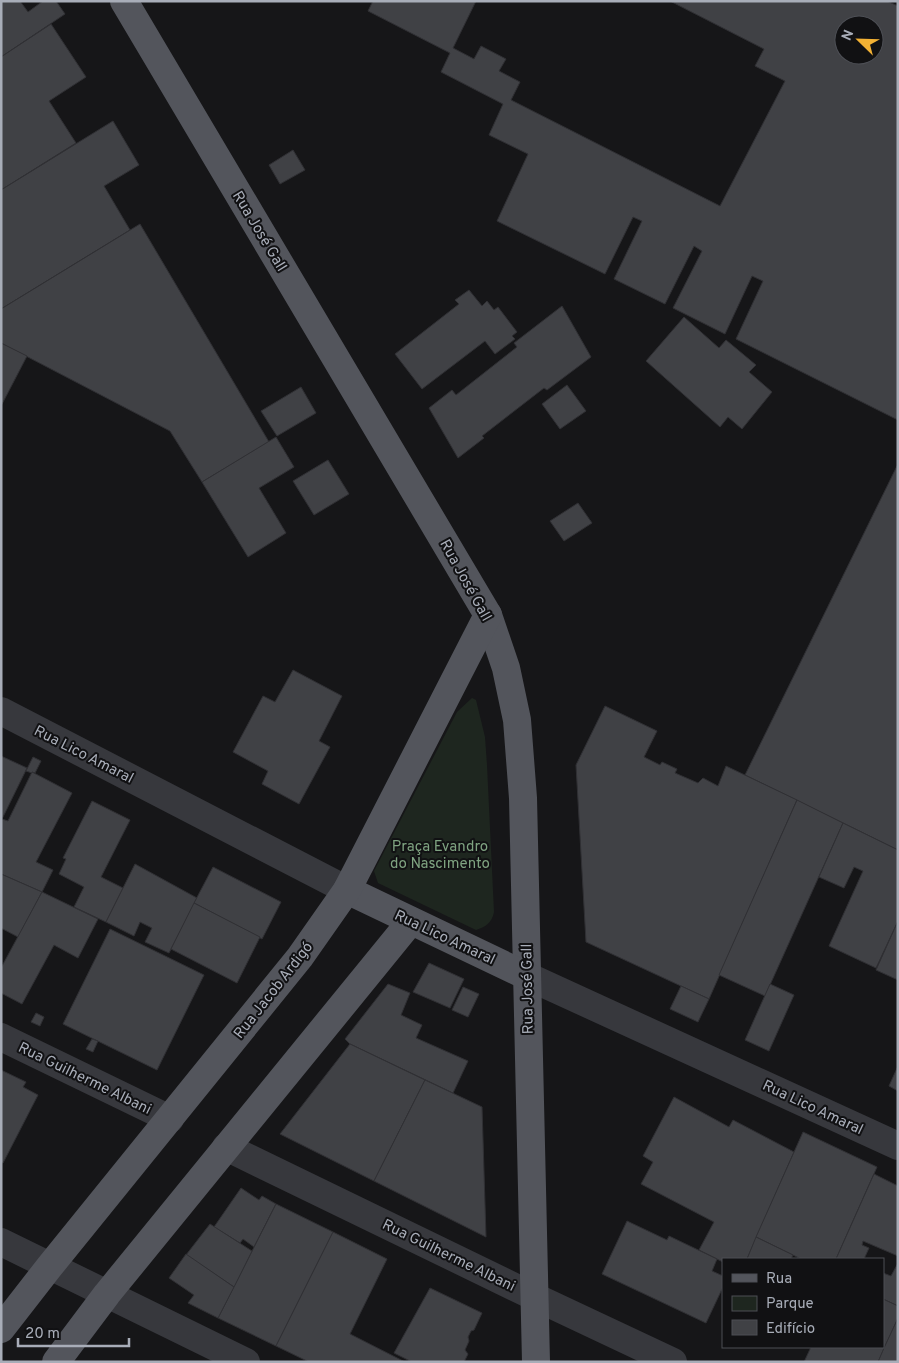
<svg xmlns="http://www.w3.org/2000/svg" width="899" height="1363" font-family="Overpass,sans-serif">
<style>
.green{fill:#1e261f}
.building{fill:#404145;stroke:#303034;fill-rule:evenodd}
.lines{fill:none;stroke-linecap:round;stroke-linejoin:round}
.minor{stroke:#37383d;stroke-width:28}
.major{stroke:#53555c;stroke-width:28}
.labels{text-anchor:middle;stroke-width:4;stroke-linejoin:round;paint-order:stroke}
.street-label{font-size:15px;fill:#a8adb8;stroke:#111113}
.park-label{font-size:15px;fill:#7fa381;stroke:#111113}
</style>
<rect width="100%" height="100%" fill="#161618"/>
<path class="green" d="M472,698l4,2 9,37 2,28 7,147c-2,11 -9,15 -18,18l-98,-47 -4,-12 83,-159z"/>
<g class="building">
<path d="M1,1h19l8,11 15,-11h13l9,13 -64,43z"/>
<path d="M373,1h103l-23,47 21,11 7,-13 25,13 -7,12 21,11 -9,18 209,106 65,-125 -30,-15 9,-17 -94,-48h217l11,5v414l-162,-81 27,-58 -11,-5 -27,58 -52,-26 29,-57 -8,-5 -29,58 -51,-25 28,-58 -9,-4 -28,57 -108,-53 31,-67 -39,-19 14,-31 -62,-32 9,-19 -82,-42zM844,25h30v30h-30z"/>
<path d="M51,24l35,53 -37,24 27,42 -75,47v-133z"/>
<path d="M113,121l26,44 -35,21 26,44 -129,79v-119z"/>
<path d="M293,150l12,20 -25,14 -11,-19z"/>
<path d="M140,224l129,218 -67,40 -32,-51 -169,-88v-34z"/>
<path d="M469,290l13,16 5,-5 7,9 4,-3 19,25 -5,4 3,3 -20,15 -10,-13 -63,48 -27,-35 64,-50 -4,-4z"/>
<path d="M562,306l29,51 -44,33 -3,-2 -62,48 2,2 -26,20 -29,-50 23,-18 4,5 61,-48 -3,-4z"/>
<path d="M684,317l35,31 7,-8 30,25 -7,7 23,20 -30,37 -14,-12 -8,10 -74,-66z"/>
<path d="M1,343l26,13 -26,50z"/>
<path d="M567,385l19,26 -26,18 -18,-25z"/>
<path d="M301,387l15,26 -39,23 -16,-25z"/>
<path d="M276,437l18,30 -35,21 27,45 -38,24 -46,-75z"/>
<path d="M328,460l21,34 -35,21 -21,-34z"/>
<path d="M898,464v386l-153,-75z"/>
<path d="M578,503l14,20 -28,18 -14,-20z"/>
<path d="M293,670l49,26 -23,45 11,6 -31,57 -37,-20 6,-13 -35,-19 30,-56 12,6z"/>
<path d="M605,706l52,25 -13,26 16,8 2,-3 15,7 -2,4 23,10 5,-5 15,8 8,-20 71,34 -88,199 -123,-57 -10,-177z"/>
<path d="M1,756l26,12 -26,53z"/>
<path d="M33,757l8,4 -6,12 -3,-1v1l-6,-2z"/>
<path d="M32,772l40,21 -36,69 17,8 -11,22 -41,-18v-53l1,-2 6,2z"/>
<path d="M797,800l46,23 -78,173 -46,-21z"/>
<path d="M92,801l38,19 -29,57 22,11 -17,34 -32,-15 10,-20 -25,-13 7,-15 -3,-1z"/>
<path d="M843,823l55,27v71l-22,47 -47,-22 34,-75 -9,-4 -10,21 -25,-11z"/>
<path d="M135,864l62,34 -28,55 -24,-11 7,-14 -12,-6 -6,14 -28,-14z"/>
<path d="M213,867l68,35 -19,37 -68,-36z"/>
<path d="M1,874l41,18 -24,45 -17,-9z"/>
<path d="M42,892l56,27 -20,39 -24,-13 -32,59 -21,-11v-25z"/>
<path d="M194,903l66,34 -23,46 -66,-34z"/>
<path d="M898,921v59l-22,-10z"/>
<path d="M110,929l94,46 -47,95 -94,-46z"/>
<path d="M429,963l35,16 -14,29 -37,-16z"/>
<path d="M388,984l22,9 -9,22 21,10 -6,13 52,23 -15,32 -103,-49 -5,-5z"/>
<path d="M770,984l24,11 -25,56 -24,-11z"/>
<path d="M681,986l28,13 -11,23 -28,-13z"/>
<path d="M463,987l16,7 -11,23 -16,-7z"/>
<path d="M36,1013l8,4 -4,9 -9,-4z"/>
<path d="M92,1039l6,2 -5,11 -7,-3z"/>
<path d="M350,1044l75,36 -51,101 -94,-47z"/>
<path d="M898,1066v25l-9,-5z"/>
<path d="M1,1070l25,12 -3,5 15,8 -35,68 -2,-1z"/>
<path d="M425,1080l57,27 4,130 -112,-56z"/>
<path d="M674,1097l55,30 4,-7 61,32 -47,107h-24v3l-24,-12 15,-28 -73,-38 12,-22 -10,-6z"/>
<path d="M803,1132l74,35 -41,92h-35l-45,-22z"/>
<path d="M874,1174l24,12v70l-35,-15 -1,4 7,3 -5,11h-28z"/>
<path d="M241,1188l18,12 3,-4 14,8 -22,43 -11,-8 -3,4 -26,-16z"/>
<path d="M276,1204l57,28 -57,114 -58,-28z"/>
<path d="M627,1221l40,19 2,-4 48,23 -5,12 11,5v11l-17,36 -104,-49z"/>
<path d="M210,1224l42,27 -18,36 -48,-32z"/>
<path d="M333,1232l54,27 -37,75 55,28h-96l-33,-16z"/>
<path d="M756,1237l37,18 -2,4h-44z"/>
<path d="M186,1254l48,33 -16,31 -30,-15 6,-8 -25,-17z"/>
<path d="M898,1263v43l-15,-7v-26l8,3z"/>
<path d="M430,1288l52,25 -8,17 -3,1 -3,6 1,4 -4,9 3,4 -4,8h-52l-18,-9z"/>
<path d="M883,1299l15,7v12l-20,44h-74l7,-15h72z"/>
<path d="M898,1318v44h-20l6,-14z"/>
</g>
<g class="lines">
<g class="minor">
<path d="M1,711l346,179"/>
<path d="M527,976l371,170"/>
<path d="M1,1037l169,82"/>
<path d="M226,1147l309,150 138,65"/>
<path d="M1,1242l245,120"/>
</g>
<g class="major">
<path d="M124,1l364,614 18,53 11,52 6,78 13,564"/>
<path d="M347,890l180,86"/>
<path d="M1,1329l49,-63 250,-309 47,-67 141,-275"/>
<path d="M56,1362l51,-68 304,-373"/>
</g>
</g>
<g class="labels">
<g class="street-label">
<text transform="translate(260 231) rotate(59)" y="5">Rua José Gall</text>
<text transform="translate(466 580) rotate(61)" y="5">Rua José Gall</text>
<text transform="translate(84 754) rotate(27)" y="5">Rua Lico Amaral</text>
<text transform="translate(445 937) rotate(25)" y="5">Rua Lico Amaral</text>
<text transform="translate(527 989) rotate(-91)" y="5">Rua José Gall</text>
<text transform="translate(273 990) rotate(-52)" y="5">Rua Jacob Ardigó</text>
<text transform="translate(85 1078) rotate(26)" y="5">Rua Guilherme Albani</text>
<text transform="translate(813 1107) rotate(25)" y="5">Rua Lico Amaral</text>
<text transform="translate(449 1255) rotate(26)" y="5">Rua Guilherme Albani</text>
</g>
<g class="park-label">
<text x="440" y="851">Praça Evandro<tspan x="440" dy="17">do Nascimento</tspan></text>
</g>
</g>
<rect width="899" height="1363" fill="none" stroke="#a8adb8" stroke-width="5"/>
<rect x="722" y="1258" width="162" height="90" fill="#111113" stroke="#4d4f55"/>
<rect x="732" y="1274" width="25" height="8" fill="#53555c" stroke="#4d4f55"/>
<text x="766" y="1283" font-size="15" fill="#a8adb8">Rua</text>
<rect x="732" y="1296" width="25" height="15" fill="#1e261f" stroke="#4d4f55"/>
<text x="766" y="1308" font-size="15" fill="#a8adb8">Parque</text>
<rect x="732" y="1320" width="25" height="15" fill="#404145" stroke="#4d4f55"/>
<text x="766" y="1333" font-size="15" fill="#a8adb8">Edifício</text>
<g transform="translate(859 40) rotate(293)"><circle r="24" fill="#111113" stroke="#4d4f55"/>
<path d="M0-4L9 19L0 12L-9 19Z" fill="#f2b134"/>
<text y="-8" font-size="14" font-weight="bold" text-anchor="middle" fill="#a8adb8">N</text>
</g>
<path d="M18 1338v8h111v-8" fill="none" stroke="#a8adb8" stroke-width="2.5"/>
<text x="25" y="1338" font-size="15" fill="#a8adb8" stroke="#111113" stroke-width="4" paint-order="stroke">20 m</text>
</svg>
